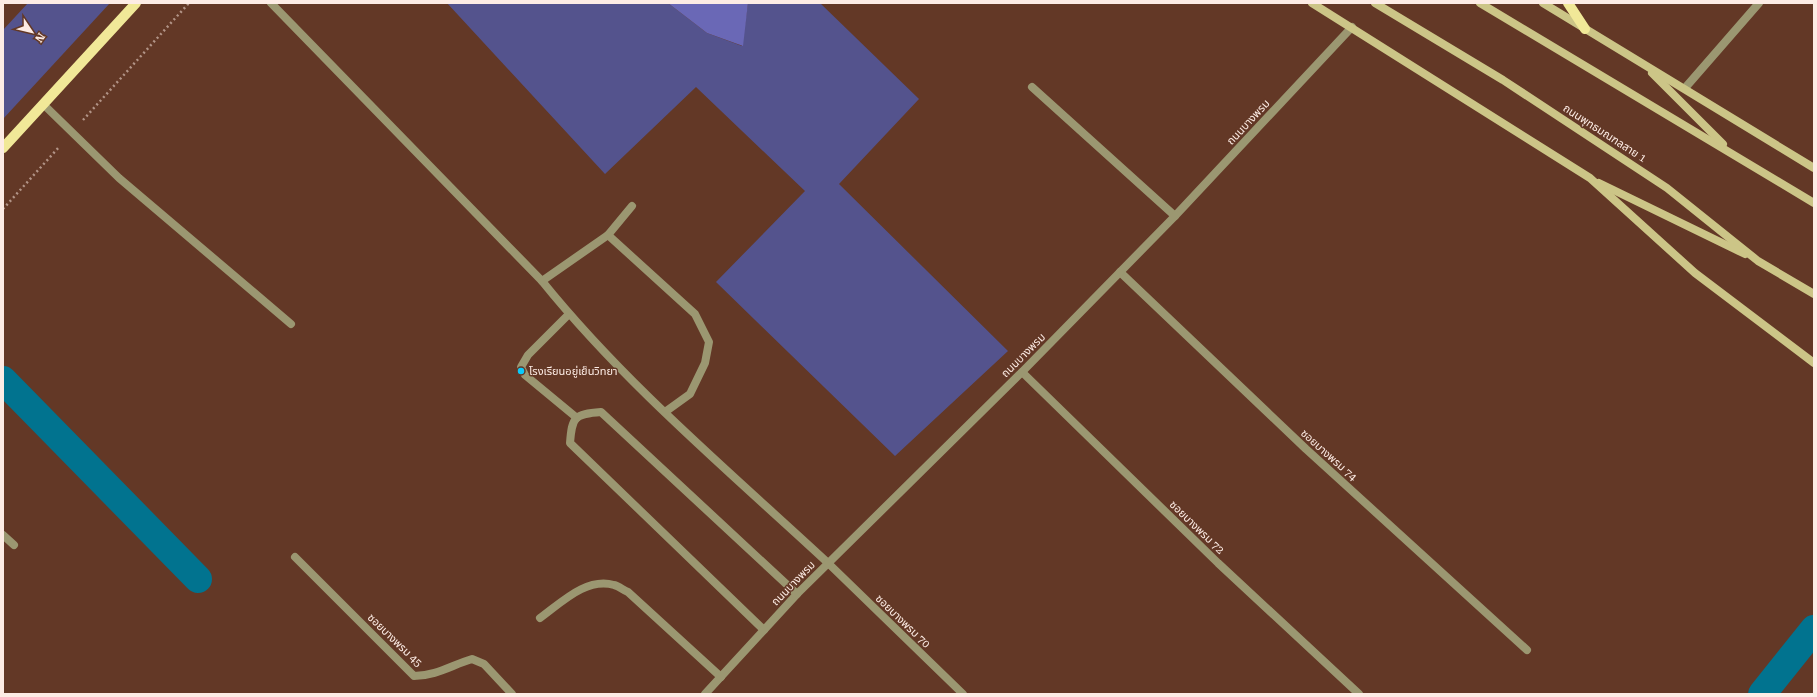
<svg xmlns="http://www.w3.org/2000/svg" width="1817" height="697" font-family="'Roboto Serif','Noto Sans Thai',serif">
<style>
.green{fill:#54538d}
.forest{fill:#6a68b6}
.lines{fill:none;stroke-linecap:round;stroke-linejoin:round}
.canal{stroke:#01738f;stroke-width:28}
.path{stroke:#b29487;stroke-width:2.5;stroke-dasharray:2 3;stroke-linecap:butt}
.service{stroke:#9b9771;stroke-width:8}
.minor{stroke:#9b9771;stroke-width:8}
.tertiary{stroke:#9b9771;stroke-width:8}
.secondary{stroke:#ccc587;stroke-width:8}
.primary{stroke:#f1e898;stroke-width:10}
.poi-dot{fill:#0acafa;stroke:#633826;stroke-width:1.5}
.labels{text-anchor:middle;stroke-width:3;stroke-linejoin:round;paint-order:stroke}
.street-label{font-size:11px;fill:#fdece5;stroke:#633826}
.poi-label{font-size:11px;fill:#fdece5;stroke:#633826;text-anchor:start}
</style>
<rect width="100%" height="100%" fill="#633826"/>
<g class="green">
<path d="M28,3h82l-107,116v-89z"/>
<path d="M447,3h221l39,30 35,13 6,-43h72l99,96 -80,85 169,167 -113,105 -179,-174 89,-91 -109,-104 -91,87z"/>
</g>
<path class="forest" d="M668,3h80l-5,43 -36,-13z"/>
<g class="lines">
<g class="canal">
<path d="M3,380l195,199"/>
<path d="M1762,694l52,-65"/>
</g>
<g class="path">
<path d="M83,120l106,-117"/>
<path d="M3,209l57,-63"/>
</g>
<g class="service">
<path d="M271,3l271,278c83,103 189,192 286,282"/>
<path d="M1032,87l143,129"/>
<path d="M608,235l87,79 14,28 -4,21 -15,31 -25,18"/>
<path d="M542,281l66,-46 24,-29"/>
<path d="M569,314l-41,41 -7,12 4,8 52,43"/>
<path d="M3,535l11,10"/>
<path d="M540,618c21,-15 46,-41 74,-33 5,1 9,5 14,7l93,85"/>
<path d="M764,630l-194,-187c2,-26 4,-29 31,-31l196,182"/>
</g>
<g class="minor">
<path d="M1685,88l74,-85"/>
<path d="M43,104l76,74 172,146"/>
<path d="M1120,272l186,177 221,201"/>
<path d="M1022,372l196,191 141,131"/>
<path d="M295,557l119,119c22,0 38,-11 58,-17l12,5 28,30"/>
<path d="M828,563l135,131"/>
</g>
<path class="tertiary" d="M705,694l92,-100 225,-222 153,-156 177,-189"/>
<g class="secondary">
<path d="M1312,3l278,175 105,95 119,90"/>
<path d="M1375,3l128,77 164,108 91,73 56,33"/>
<path d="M1480,3l334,200"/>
<path d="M1543,3l271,165"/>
<path d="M1652,73l71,71"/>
<path d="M1599,183l146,71"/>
</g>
<g class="primary">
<path d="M1568,3l17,26"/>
<path d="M3,148l133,-145"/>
</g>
</g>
<circle class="poi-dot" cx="521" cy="371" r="4"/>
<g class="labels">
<g class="street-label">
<text transform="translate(1248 122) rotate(-47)" y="4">ถนนบางพรม</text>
<text transform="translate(1605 133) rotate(33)" y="4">ถนนพุทธมณฑลสาย 1</text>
<text transform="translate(1023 355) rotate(-45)" y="4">ถนนบางพรม</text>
<text transform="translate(1329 455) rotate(42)" y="4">ซอยบางพรม 74</text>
<text transform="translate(1197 527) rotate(44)" y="4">ซอยบางพรม 72</text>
<text transform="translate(793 583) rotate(-46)" y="4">ถนนบางพรม</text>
<text transform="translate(903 621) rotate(44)" y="4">ซอยบางพรม 70</text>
<text transform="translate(395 640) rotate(44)" y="4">ซอยบางพรม 45</text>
</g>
<g class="poi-label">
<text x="529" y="375">โรงเรียนอยู่เย็นวิทยา</text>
</g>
</g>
<rect width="1817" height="697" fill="none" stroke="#fdece5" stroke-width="8"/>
<g transform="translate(32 32) rotate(125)" stroke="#633826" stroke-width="3" paint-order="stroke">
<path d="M0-3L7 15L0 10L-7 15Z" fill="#fdece5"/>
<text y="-6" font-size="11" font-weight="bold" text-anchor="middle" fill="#fdece5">N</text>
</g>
</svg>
